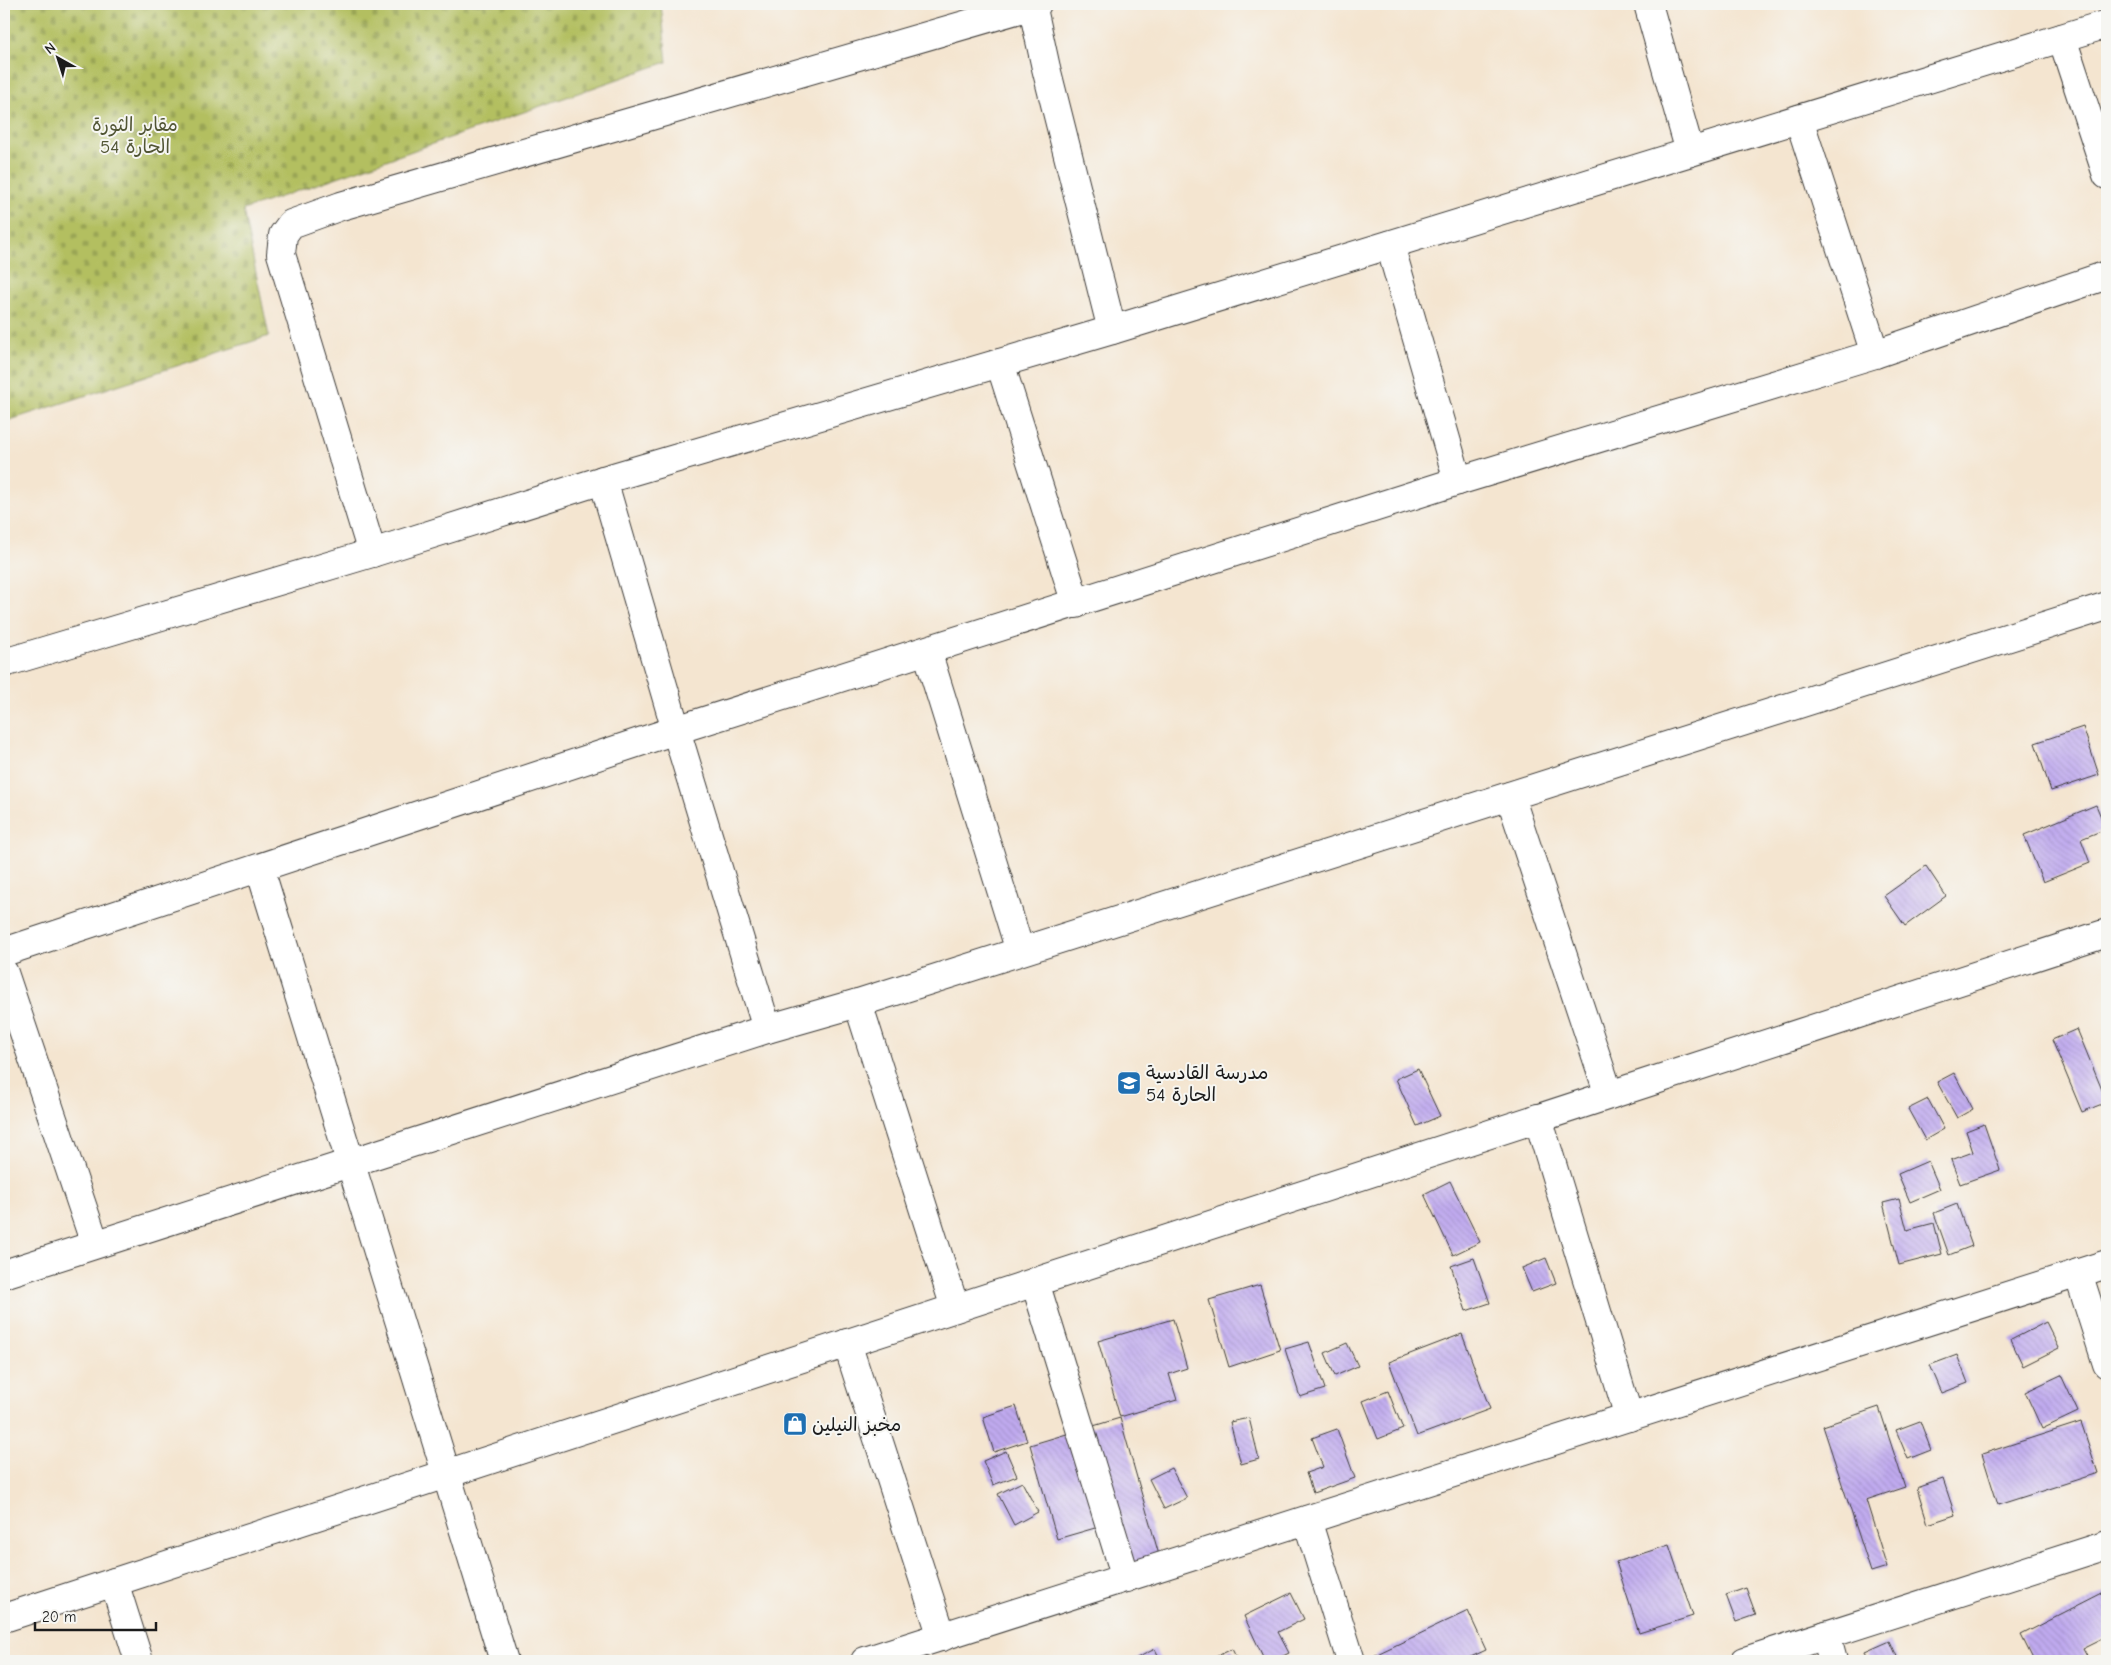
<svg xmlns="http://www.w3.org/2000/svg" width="2111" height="1665" font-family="'Comic Neue','Playpen Sans Arabic',sans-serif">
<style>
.cemetery{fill:url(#cemetery-stones);stroke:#686e3e}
.building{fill:url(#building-back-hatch)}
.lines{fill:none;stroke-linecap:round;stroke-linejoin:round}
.street-casing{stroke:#3c3a37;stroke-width:30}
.street{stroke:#fff;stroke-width:28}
.labels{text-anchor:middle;stroke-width:4;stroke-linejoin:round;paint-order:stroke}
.park-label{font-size:19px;fill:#515534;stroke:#f6f6f2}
.poi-label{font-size:19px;fill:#1c1c1c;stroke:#f6f6f2;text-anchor:start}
</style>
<defs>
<pattern id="cemetery-stones" width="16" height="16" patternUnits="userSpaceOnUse" patternTransform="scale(1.25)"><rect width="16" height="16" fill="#b3bf61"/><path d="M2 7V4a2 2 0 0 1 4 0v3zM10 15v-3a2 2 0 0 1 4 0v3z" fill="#99a454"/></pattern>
<pattern id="building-back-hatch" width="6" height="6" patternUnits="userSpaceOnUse" patternTransform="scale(1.25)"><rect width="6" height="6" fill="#c0aaef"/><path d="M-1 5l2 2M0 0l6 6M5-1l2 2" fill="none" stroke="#a492cc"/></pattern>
</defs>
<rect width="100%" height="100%" fill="#f6f6f2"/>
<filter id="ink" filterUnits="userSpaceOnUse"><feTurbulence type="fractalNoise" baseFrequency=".02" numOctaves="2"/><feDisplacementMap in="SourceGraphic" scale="10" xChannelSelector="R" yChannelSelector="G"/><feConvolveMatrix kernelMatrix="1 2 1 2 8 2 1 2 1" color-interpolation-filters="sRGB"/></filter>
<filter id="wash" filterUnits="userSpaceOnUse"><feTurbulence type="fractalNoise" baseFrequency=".0096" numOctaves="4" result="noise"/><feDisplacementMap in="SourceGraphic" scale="20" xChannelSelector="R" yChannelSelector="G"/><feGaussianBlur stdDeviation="1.12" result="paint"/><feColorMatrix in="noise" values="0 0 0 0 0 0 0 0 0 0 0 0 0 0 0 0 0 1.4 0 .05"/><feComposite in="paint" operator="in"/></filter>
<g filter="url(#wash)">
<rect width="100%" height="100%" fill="#f4e5d0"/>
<path class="cemetery" d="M4,4h657l6,58 -424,148 26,126 -265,86z"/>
<g id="blocks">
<g class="building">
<path d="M2083,727l16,48 -48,16 -16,-48z"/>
<path d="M2096,805l10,24 -25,10 9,24 -47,19 -19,-47z"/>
<path d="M1926,866l20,30 -41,30 -21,-30z"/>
<path d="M2077,1029l30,73 -25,10 -30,-72z"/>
<path d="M1418,1069l22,47 -23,10 -21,-47z"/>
<path d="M1954,1073l19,36 -16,9 -20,-36z"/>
<path d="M1928,1099l16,30 -19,11 -17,-31z"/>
<path d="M1984,1124l16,46 -40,14 -9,-24 22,-8 -7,-21z"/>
<path d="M1928,1161l12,28 -30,13 -12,-28z"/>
<path d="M1450,1181l30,61 -27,13 -29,-61z"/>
<path d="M1899,1199l8,31 27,-7 8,31 -43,11 -16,-62z"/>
<path d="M1957,1204l15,42 -23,9 -15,-42z"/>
<path d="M1474,1258l16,45 -24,8 -15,-45z"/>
<path d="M1546,1258l10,25 -24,9 -10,-24z"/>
<path d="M1260,1285l20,65 -51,17 -20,-67z"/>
<path d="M1173,1319l14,49 -18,6 8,26 -57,17 -22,-76z"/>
<path d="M2046,1322l13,26 -36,18 -12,-26z"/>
<path d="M1462,1334l28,75 -73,27 -28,-74z"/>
<path d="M1309,1342l16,47 -25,8 -15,-48z"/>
<path d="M1347,1343l11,23 -23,10 -10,-23z"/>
<path d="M1957,1355l11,28 -26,10 -12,-28z"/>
<path d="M2061,1375l17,37 -36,17 -17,-37z"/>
<path d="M1388,1391l15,38 -25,10 -15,-38z"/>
<path d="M1016,1406l11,35 -33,11 -11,-35z"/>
<path d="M1879,1407l26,80 -39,13 21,67 -16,5 -48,-146z"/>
<path d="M1120,1418l39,137 -45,14 -12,-43 -45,13 -27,-94z"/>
<path d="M1249,1418l10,41 -18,5 -11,-42z"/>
<path d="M1920,1421l11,29 -23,9 -12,-29z"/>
<path d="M2081,1422l17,51 -100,32 -16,-51z"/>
<path d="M1337,1429l18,49 -42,15 -7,-20 17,-6 -11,-29z"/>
<path d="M1006,1451l11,25 -24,9 -10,-24z"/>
<path d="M1171,1468l16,30 -23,11 -15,-30z"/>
<path d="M1943,1479l12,36 -27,9 -11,-36z"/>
<path d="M1022,1482l16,30 -24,13 -16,-31z"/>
<path d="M1669,1545l24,71 -54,17 -23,-71z"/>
<path d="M1746,1588l10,27 -20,7 -10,-27z"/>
<path d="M2107,1591v45l-24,12 7,13h-56l-13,-26z"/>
<path d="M1291,1593l13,26 -26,13 11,21 -16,8h-8l-21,-45z"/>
<path d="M1468,1611l18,39 -24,11h-84l-3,-6z"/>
<path d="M1890,1641l9,20h-31l-3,-9z"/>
<path d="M1155,1649l6,12h-30z"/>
<path d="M1232,1649l6,12h-31z"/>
</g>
</g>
</g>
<g filter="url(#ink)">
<use href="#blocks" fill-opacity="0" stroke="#3c3a37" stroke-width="1"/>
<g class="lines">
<defs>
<g id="street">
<path d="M1032,4l14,64 66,262"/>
<path d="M1648,4l42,148"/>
<path d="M2062,38l45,137"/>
<path d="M1799,119l76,235"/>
<path d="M1390,245l68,236"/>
<path d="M1000,363l76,241"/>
<path d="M603,480l73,250 91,299"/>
<path d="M372,553l-91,-299 2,-19 8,-11 50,-18 696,-202"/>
<path d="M927,651l93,300"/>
<path d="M4,663l368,-110 231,-73 509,-150 995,-306"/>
<path d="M1510,796l99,299"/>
<path d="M260,869l244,792"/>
<path d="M4,952l672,-222 782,-249 417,-127 232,-79"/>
<path d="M4,973l91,271"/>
<path d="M858,1003l97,305"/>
<path d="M1538,1118l91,299"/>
<path d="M2078,1273l29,91"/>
<path d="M4,1274l763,-245 91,-26 1249,-397"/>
<path d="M1035,1282l91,296"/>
<path d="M847,1343l95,294"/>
<path d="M1307,1520l44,141"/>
<path d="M114,1582l25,79"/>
<path d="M4,1618l2103,-685"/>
<path d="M1826,1635l7,26"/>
<path d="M865,1661l1242,-397"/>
<path d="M1745,1661l362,-116"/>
</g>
</defs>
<use href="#street" class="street-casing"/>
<use href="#street" class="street"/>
</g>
</g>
<defs>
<symbol id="school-square" viewBox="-11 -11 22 22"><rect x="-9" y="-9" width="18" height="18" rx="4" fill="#1f6fb2" stroke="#f6f6f2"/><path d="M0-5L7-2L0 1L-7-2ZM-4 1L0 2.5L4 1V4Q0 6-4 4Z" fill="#fff"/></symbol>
<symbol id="shop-square" viewBox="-11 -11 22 22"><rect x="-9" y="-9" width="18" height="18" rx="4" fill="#1f6fb2" stroke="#f6f6f2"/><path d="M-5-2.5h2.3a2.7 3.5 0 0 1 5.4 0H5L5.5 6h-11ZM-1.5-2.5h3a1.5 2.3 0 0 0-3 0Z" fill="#fff"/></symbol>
</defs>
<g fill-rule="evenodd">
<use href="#school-square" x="1115" y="1069" width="28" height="28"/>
<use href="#shop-square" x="781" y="1410" width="28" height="28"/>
</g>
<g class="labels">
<g class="park-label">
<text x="135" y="131">مقابر الثورة<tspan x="135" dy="22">الحارة 54</tspan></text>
</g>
<g class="poi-label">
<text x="1146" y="1079">مدرسة القادسية<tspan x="1146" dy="22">الحارة 54</tspan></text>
<text x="812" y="1431">مخبز النيلين</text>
</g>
</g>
<rect width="2111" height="1665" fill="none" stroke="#f6f6f2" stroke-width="20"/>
<g transform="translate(58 58) rotate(321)" stroke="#f6f6f2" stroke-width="4" paint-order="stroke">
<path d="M0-4L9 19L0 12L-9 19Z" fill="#1c1c1c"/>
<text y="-8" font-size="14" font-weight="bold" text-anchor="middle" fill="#1c1c1c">N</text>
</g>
<path d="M35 1622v8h121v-8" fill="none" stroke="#1c1c1c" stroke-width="2.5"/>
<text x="42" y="1622" font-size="15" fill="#1c1c1c" stroke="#f6f6f2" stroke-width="4" paint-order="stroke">20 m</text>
</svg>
